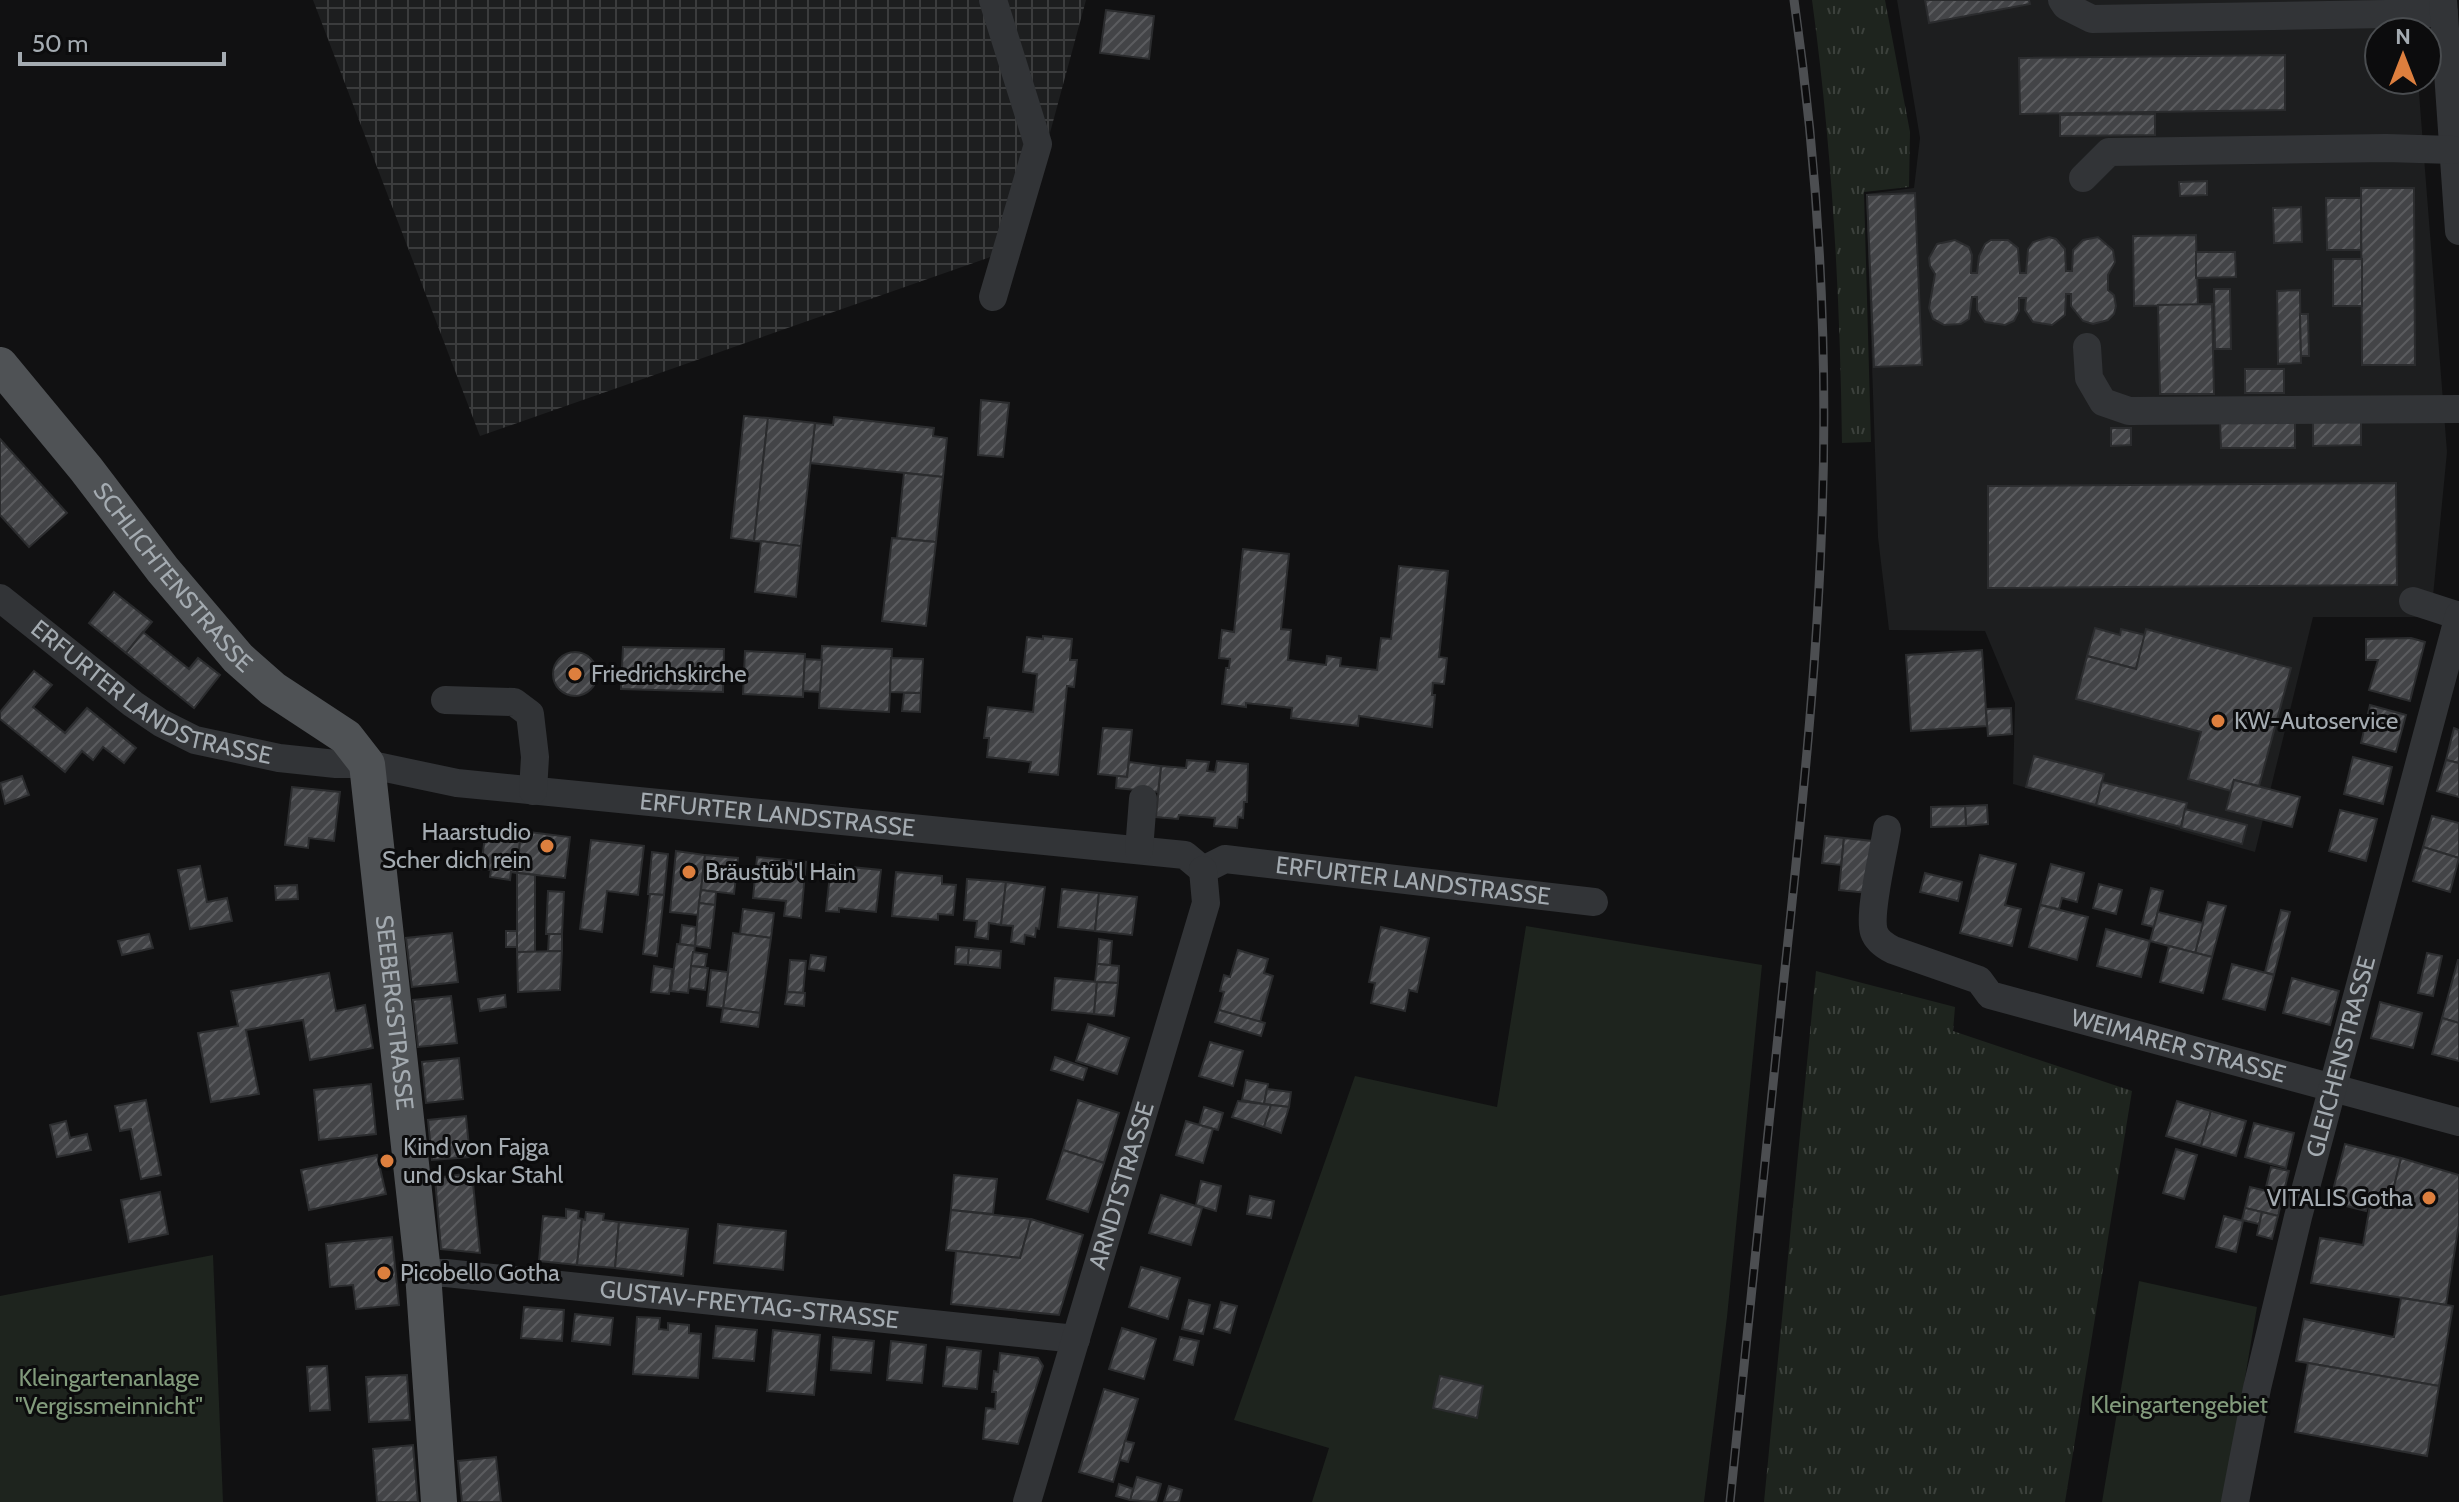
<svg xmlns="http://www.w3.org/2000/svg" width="2459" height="1502" font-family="Cabin,sans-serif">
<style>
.built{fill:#1d1e1f}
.industrial{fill:url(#industrial-grid)}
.grass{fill:url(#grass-tufts)}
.garden{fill:#1e241e}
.building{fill:url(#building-hatch);stroke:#2b2c2e;stroke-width:2}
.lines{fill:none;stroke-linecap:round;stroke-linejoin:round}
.minor{stroke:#323437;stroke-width:28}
.major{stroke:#4f5255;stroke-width:36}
.rail-casing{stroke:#4c4e51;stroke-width:9}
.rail{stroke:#0c0c0d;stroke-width:6;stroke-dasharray:18;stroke-linecap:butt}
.poi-dot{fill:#dd7f3e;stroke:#0c0c0d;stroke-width:3}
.labels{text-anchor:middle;stroke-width:6;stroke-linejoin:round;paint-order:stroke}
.street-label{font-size:24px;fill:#a4abb1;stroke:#0c0c0d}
.poi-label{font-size:24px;fill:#a4abb1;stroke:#0c0c0d;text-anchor:start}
.park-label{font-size:24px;fill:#829b7c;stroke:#0c0c0d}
</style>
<defs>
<pattern id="industrial-grid" width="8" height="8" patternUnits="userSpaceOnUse" patternTransform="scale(2)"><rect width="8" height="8" fill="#1d1e1f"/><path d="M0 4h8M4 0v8" fill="none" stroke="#3b3c3d"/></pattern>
<pattern id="grass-tufts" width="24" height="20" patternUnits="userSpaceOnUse" patternTransform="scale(2)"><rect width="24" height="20" fill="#1e241e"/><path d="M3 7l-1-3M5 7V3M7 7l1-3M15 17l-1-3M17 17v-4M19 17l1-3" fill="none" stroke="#3c413c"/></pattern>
<pattern id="building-hatch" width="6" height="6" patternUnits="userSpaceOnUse" patternTransform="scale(2)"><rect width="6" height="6" fill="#434447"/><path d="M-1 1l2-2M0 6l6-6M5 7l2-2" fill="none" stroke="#5b5c5f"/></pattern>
</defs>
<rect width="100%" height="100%" fill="#111112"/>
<path class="built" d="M1897,0h516l2,32h-36v48h39l29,372 -16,165h-118l-58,235 -242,-68 2,-81 -30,-72 -96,-1 -11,-93 -12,-343 48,-6 6,-50z"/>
<path class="industrial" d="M313,0h773l-67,247 -539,189z"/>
<g class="grass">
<path d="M1812,0h73l25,132 -1,55 -45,5 7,250 -29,1c-2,-149 -10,-296 -30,-443z"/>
<path d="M1816,971l139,36 -2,24 179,60 -67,411h-301z"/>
</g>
<g class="garden">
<path d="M1526,926l236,39 -35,352 -23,185h-392l17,-54 -95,-28 121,-344 142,31z"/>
<path d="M213,1255l10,247h-223v-206z"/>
<path d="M2139,1281l118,26 -33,195h-122z"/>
</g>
<g class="building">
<path d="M1925,0h104l1,4 -101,19z"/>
<path d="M1106,10l48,6 -5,43 -49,-6z"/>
<path d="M2285,55v55l-265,4 -1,-56z"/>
<path d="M2155,114v21l-95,1v-21z"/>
<path d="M2207,181v14l-27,1 -1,-14z"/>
<path d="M2361,188h53l1,177h-53z"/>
<path d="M1915,193l7,172 -48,2 -7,-172z"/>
<path d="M2326,198h35v52h-34z"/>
<path d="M2301,207l1,35 -28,1 -1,-35z"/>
<path d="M2196,235l2,70 -64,1 -1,-70z"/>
<path d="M2049,237l7,2 9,10 1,22h6l1,-21 10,-10 15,-3 15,13 2,12 -7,13v15l6,5 2,11 -2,8 -6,6 -15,4 -10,-3 -12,-15v-12h-5l-1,21 -13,10 -19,-3 -8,-12 1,-12h-7v13l-5,10 -9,4 -20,-3 -8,-12v-13h-5l-3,22 -8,5 -17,1 -11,-6 -4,-11 6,-34 -5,-8 -1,-8 8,-14 18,-4 14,7 3,8 -1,18h6l2,-17 6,-12 6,-4h17l10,8 2,25h6l2,-24 5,-7z"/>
<path d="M2196,252h39l1,25 -40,1z"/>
<rect x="2333" y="259" width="29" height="47"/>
<path d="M2214,289h16l1,60h-16z"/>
<path d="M2300,290l1,73 -23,1 -1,-73z"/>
<path d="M2212,304l2,90h-54l-2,-89z"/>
<path d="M2300,314h8l1,42h-8z"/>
<rect x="2245" y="369" width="39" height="24"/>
<path d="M981,400l28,3 -6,54 -25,-2z"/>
<path d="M744,416l24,2 -14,123 -23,-3z"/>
<path d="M834,417l100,11 -1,8 14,2 -4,39 -133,-14 5,-40 18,2z"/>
<path d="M768,418l47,5 -14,123 -47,-5z"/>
<path d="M2313,419h48v26l-48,1z"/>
<path d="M2295,420v28h-74l-1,-27z"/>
<path d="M2111,428h20v17l-20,1z"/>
<path d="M0,439l67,74 -38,34 -29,-32z"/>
<path d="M904,473l39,4 -7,65 -39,-4z"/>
<path d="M2396,483l1,102 -409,3v-102z"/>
<path d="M892,538l44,4 -10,84 -44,-5z"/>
<path d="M761,541l40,5 -5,51 -41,-5z"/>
<path d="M1243,549l46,5 -8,75 10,1 -3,30 38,5 1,-9 14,2 -1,8 37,4 4,-32 10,1 8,-73 49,5 -9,86 8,1 -3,26 -11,-1 -1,12h3l-3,32 -73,-11 -1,10 -67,-8 1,-10 -46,-5v4l-24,-3 4,-36h3l1,-9 -11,-1 3,-28 12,2z"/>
<path d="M114,592l38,30 -26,31 -37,-30z"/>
<path d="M2095,628l25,7 1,-6 24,6 -9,34 -49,-13z"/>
<path d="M2146,629l145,39 -32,118 -25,-6 -3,11 -43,-12 13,-47 -125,-33 11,-43 49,13z"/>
<path d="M143,632l46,37 9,-11 22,17 -26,33 -68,-55z"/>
<path d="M1043,636l29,3 -2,21h7l-3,27 -7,-1 -9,89 -29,-3 2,-10 -44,-5 2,-19h-5l4,-31 45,5 4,-38 -14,-2 4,-35 16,2z"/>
<path d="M2411,638l14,4 -15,59 -41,-11 9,-30h-12v-21z"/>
<path d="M822,646l70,3 -3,63 -70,-4z"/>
<path d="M623,647l101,2 -1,43 -102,-3z"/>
<path d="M1982,650l5,76 -76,5 -5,-76z"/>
<path d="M745,651l60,3 -2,43 -60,-3z"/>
<circle cx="575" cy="674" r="22"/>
<path d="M891,658l32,1 -2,34 -31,-1z"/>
<path d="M805,659l17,1 -2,32 -17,-1z"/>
<path d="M34,671l18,14 -19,22 32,26 22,-25 49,40 -12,15 -21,-16 -10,13 -11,-9 -17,21 -65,-53v-7z"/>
<path d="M904,693h17l-1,19 -18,-1z"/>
<path d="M2370,705l36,10 -10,37 -35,-9z"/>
<path d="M2011,708l1,26 -24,2 -2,-27z"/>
<path d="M1103,728l29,2 -5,47 -29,-3z"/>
<path d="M2454,728l5,2v33l-13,-3z"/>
<path d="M2034,756l70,18 -8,31 -70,-18z"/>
<path d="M2353,757l39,10 -9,37 -39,-10z"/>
<path d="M1187,760l22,2 -2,9 8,1 2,-11 31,3 -1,38h-3l-1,16 -5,-1 -1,11 -23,-2 1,-8 -36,-3 -1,4 -22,-2 5,-51 25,2z"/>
<path d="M2446,760l13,3v34l-22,-6z"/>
<path d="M1129,762l32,4 -3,26 -42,-4 1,-12 10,1z"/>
<path d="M22,776l7,19 -24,9 -5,-21z"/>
<path d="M2234,780l66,17 -8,30 -66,-17z"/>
<path d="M2102,782l85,21 -6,24 -85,-22z"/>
<path d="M292,787l48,5 -6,49 -25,-3 -1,10 -23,-3z"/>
<path d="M1987,805l1,19 -22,2 -1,-20z"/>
<path d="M1965,806l1,20 -35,1v-20z"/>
<path d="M2185,809l62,16 -5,19 -61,-16z"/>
<path d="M2340,810l37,9 -11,42 -37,-10z"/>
<path d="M2432,816l27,7v35l-36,-11z"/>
<path d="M486,827l35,4 -4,42 -6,-1 -1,8 -20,-3 1,-7 -10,-1z"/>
<path d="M521,831l49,6 -5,41 -48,-5z"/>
<path d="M1825,836l19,2 -3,27 -19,-2z"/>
<path d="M1844,838l29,3 -5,52 -29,-3z"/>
<path d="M591,840l53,6 -6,49 -31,-4 -5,41 -22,-3z"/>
<path d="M2423,847l36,11 -9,34 -37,-11z"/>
<path d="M676,851l29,4 -7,60 -28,-3z"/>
<path d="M652,852l16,2 -4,41 -16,-1z"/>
<path d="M705,855l33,3 -4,36 -33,-4z"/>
<path d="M1980,855l36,9 -11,41 16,4 -9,37 -52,-13z"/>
<path d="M757,857l49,5 -5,56 -17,-2 2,-15 -33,-3z"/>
<path d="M2051,864l33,9 -7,29 -15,-4 -3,11 -19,-4z"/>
<path d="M831,865l50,5 -5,42 -37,-4v4l-13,-1z"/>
<path d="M200,866l7,36 20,-4 5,23 -42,8 -12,-59z"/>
<path d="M896,872l46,4v8l14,1 -3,30 -15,-1v6l-46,-4z"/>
<path d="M517,873l18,2v77h-18z"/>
<path d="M1925,873l37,9 -4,19 -38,-9z"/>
<path d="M967,879l39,3 -5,43 -12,-2 -1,16 -13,-2 2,-16 -13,-1z"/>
<path d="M1006,882l39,5 -6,42 -3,-1 -1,9 -10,-2 -1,9 -13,-2 2,-16 -12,-1z"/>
<path d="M2099,884l23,6 -6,24 -23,-6z"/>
<path d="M297,885l1,14 -22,1 -1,-14z"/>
<path d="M2151,888l12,3 -9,36 -12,-3z"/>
<path d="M1062,889l37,4 -4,38 -37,-4z"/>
<path d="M701,890l15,2 -1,13 -16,-2z"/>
<path d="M548,891l16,1 -2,42h-16z"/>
<path d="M1099,893l38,4 -5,38 -37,-4z"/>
<path d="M650,894l14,1 -7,61 -14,-2z"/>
<path d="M2208,902l18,4 -14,51 -17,-4z"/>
<path d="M699,903l16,2 -5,43 -15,-2z"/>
<path d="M2040,905l48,12 -11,43 -48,-13z"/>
<path d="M743,909l31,4 -3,25 -31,-4z"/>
<path d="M2281,910l9,2 -16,63 -9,-3z"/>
<path d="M2158,912l45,11 -8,30 -45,-12z"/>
<path d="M682,925l14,2 -1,19 -15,-2z"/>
<path d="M1381,927l48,11 -12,54 -8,-2 -4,21 -34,-8 4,-20 -6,-1z"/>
<path d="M2106,929l44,12 -9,36 -44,-11z"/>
<rect x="506" y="931" width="11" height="16"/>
<path d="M452,933l6,49 -46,5 -6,-49z"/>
<path d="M733,933l38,5 -11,75 -37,-5z"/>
<path d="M149,934l4,14 -31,7 -4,-14z"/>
<path d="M549,934h13v17h-14z"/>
<path d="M1099,939l13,2 -2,24 -13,-1z"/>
<path d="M677,944l18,2 -7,47 -17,-2z"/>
<path d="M2169,946l43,11 -9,36 -43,-11z"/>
<path d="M956,947l13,1 -1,17 -13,-1z"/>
<path d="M969,948l32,3 -1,17 -32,-3z"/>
<path d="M1238,950l30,9 -4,14 9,3 -13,46 -41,-12 5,-18 -4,-1 4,-16 6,2z"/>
<path d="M562,951l-2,39 -42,2 -1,-40z"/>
<path d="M693,952l14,2 -2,13 -14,-1z"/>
<path d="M2427,953l15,3 -9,40 -15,-3z"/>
<path d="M811,955l15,2 -2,14 -15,-2z"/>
<path d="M790,960l16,1 -3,32 -16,-1z"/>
<path d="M2458,960h1v63l-17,-5z"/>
<path d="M1097,964l22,2 -1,17 -23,-1z"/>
<path d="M2232,964l42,11 -9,35 -42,-11z"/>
<path d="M654,966l18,3 -3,25 -18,-2z"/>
<path d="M691,966l17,2 -3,22 -16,-2z"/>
<path d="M711,970l17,2 -5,36 -16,-2z"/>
<path d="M329,973l7,38 29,-6 8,43 -63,12 -7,-40 -57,10 13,64 -48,8 -13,-69 40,-7 -7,-35z"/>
<path d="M1055,978l42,4 -3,32 -42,-4z"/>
<path d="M2292,978l47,13 -9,34 -47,-12z"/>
<path d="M1097,982l21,1 -4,33 -20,-2z"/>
<path d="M787,992l18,1 -1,13 -19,-2z"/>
<path d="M505,995l1,12 -26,4 -2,-12z"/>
<path d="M451,996l6,47 -39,4 -5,-47z"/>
<path d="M2380,1002l42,11 -9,35 -42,-10z"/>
<path d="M723,1008l37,5 -2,14 -37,-5z"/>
<path d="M1219,1010l46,13 -4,13 -46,-14z"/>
<path d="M2442,1018l17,5v38l-27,-7z"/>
<path d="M1088,1024l41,14 -12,36 -41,-13z"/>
<path d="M1210,1042l33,9 -10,35 -34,-10z"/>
<path d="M1055,1057l32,11 -4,12 -32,-10z"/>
<path d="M459,1058l4,41 -37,4 -4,-41z"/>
<path d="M1246,1080l22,4 -4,20 -22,-4z"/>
<path d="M371,1084l5,50 -57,6 -5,-50z"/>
<path d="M1267,1089l24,3 -2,15 -25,-3z"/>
<path d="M146,1100l15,75 -20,4 -10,-50 -11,2 -5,-25z"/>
<path d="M1078,1100l41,13 -15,50 -41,-13z"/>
<path d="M1238,1101l33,4 -7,22 -32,-10z"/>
<path d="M2177,1101l34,10 -10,35 -35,-10z"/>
<path d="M1271,1105l18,2 -8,26 -17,-6z"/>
<path d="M1204,1107l19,6 -5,17 -19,-5z"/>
<path d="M2211,1111l35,10 -10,35 -35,-10z"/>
<path d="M466,1116l4,41 -38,3 -4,-40z"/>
<path d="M66,1121l4,17 17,-4 4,16 -34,7 -7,-32z"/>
<path d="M1186,1121l27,8 -10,34 -27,-8z"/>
<path d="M2254,1123l40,10 -8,35 -41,-11z"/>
<path d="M2345,1144l56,14 -10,41 -21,-5 -4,17 -36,-9z"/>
<path d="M2176,1149l21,6 -13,44 -21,-6z"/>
<path d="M1063,1150l41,13 -16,49 -41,-13z"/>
<path d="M377,1155l9,39 -77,16 -8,-40z"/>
<path d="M2401,1158l58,17v49l-13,81 -135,-22 9,-45 43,7 9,-51 19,5z"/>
<path d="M2271,1167l18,4 -6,24 -18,-4z"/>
<path d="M472,1173l8,80 -39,-4 -6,-71z"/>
<path d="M954,1175l43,4 -4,35 -42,-4z"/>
<path d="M1201,1181l20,5 -5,25 -20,-6z"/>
<path d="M2250,1187l33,8 -5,21 -33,-8z"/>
<path d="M160,1192l8,42 -39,8 -8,-42z"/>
<path d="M1161,1195l41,13 -11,37 -42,-12z"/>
<path d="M1250,1196l24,5 -3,17 -24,-4z"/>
<path d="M2245,1208l17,4 -3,12 -17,-4z"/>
<path d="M566,1209l13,2 -1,7 4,1 -5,46 -38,-4 4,-45 23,2z"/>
<path d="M951,1210l80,9 -11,39 -74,-8z"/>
<path d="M586,1212l18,2 -1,6 16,2 -4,46 -38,-3 5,-46 3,1z"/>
<path d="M2262,1212l16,4 -6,23 -15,-4z"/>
<path d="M2224,1216l19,5 -7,31 -20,-5z"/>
<path d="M1031,1219l52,16 -24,80 -108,-11 5,-53 64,7z"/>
<path d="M619,1222l69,7 -5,47 -68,-8z"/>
<path d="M718,1224l68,7 -3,39 -69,-7z"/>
<path d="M392,1237l7,68 -43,4 -3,-24 -23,2 -4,-43z"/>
<path d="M1141,1267l39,11 -12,41 -39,-12z"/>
<path d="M2401,1298l52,8 -14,80 -143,-25 8,-42 90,18z"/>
<path d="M1189,1300l21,5 -7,29 -21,-5z"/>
<path d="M1221,1302l16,4 -7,27 -16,-5z"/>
<path d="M524,1307l40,3 -2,31 -41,-3z"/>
<path d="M575,1314l38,4 -3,27 -38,-4z"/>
<path d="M637,1317l23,1 -1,11 9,1v-7l21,2v8l12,1 -3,44 -65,-4z"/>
<path d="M716,1326l41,4 -3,31 -41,-3z"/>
<path d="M1122,1328l34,11 -12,40 -35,-10z"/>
<path d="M773,1330l47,5 -6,60 -47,-4z"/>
<path d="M833,1337l41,4 -3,32 -40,-3z"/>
<path d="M1180,1337l19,4 -6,24 -19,-5z"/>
<path d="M891,1341l35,4 -4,38 -35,-3z"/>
<path d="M947,1347l34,4 -4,38 -34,-3z"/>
<path d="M1000,1353l38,5 5,8 -25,78 -35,-5 3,-31 9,1 1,-17h-4l2,-21 4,1z"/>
<path d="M2308,1363l131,23 -12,70 -132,-24z"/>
<path d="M327,1366l3,44 -20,1 -3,-44z"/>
<path d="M407,1375l3,45 -41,2 -3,-45z"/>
<path d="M1440,1376l43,10 -6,32 -44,-10z"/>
<path d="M1104,1389l34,10 -25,83 -34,-10z"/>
<path d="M1125,1441l9,2 -6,19 -8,-2z"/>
<path d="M413,1445l5,57h-41l-4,-53z"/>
<path d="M496,1457l5,45h-39l-4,-41z"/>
<path d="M1137,1477l24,7 -5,18 -26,-2z"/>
<path d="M1119,1484l14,5 -3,11 -14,-4z"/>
<path d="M1169,1486l13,4 -3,12h-15z"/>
</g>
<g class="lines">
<g class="minor">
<path d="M993,0l45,144 -45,153"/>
<path d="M2062,0l4,6 26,13 352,-6"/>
<path d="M2443,0l16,231"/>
<path d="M2083,178l26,-26 277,-4 67,2"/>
<path d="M2087,347l2,31 14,24 26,9 330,-2"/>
<path id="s1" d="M0,598l133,106 28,19 34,17 84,18 57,6h31l90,19 728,72 18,15"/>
<path d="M2413,601l46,15"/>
<path d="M445,700l69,2 16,12 5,43 -2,34"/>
<path id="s2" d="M1887,829c-3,22 -19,84 -13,103 3,9 11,14 19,18l86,30 11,15 469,127"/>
<path d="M1139,850l4,-51"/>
<path id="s3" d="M1203,870l22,-11 369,43"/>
<path id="s4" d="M423,1273h23l630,66"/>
<path id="s5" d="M1027,1502l179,-599 -3,-33"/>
<path id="s6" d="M2235,1502l22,-114 41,-171 161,-602"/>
</g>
<path class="major" id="s7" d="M0,365l86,104 77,101 75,88 35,31 73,48 21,27 56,509 16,229"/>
<defs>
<path id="rail" d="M1730,1502c17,-168 35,-337 52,-505 16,-151 33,-302 39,-453 8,-182 -1,-364 -27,-544"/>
</defs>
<use href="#rail" class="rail-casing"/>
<use href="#rail" class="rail"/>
</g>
<g class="poi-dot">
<circle cx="575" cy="674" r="8"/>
<circle cx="2218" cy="721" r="8"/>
<circle cx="547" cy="846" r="8"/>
<circle cx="689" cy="872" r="8"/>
<circle cx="387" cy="1161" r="8"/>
<circle cx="2429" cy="1198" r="8"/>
<circle cx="384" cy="1273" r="8"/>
</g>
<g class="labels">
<g class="street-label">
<text dy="8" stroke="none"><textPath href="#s7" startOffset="274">SCHLICHTENSTRASSE</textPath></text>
<text dy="8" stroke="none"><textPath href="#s1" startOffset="182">ERFURTER LANDSTRASSE</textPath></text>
<text dy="8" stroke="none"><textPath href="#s1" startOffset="830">ERFURTER LANDSTRASSE</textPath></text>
<text dy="8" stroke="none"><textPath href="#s3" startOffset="214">ERFURTER LANDSTRASSE</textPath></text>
<text dy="8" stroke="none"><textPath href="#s7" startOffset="796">SEEBERGSTRASSE</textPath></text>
<text dy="8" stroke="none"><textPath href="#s2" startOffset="436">WEIMARER STRASSE</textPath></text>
<text dy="8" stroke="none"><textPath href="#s6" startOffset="458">GLEICHENSTRASSE</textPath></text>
<text dy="8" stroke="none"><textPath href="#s5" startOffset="330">ARNDTSTRASSE</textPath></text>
<text dy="8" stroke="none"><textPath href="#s4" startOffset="328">GUSTAV-FREYTAG-STRASSE</textPath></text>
</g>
<g class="poi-label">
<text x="591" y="682">Friedrichskirche</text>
<text x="2234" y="729">KW-Autoservice</text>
<text x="531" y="840" text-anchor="end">Haarstudio<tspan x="531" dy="28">Scher dich rein</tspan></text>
<text x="705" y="880">Bräustüb'l Hain</text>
<text x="403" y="1155">Kind von Fajga<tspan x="403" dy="28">und Oskar Stahl</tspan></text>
<text x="2413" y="1206" text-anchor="end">VITALIS Gotha</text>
<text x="400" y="1281">Picobello Gotha</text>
</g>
<g class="park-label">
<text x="109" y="1386">Kleingartenanlage<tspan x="109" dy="28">"Vergissmeinnicht"</tspan></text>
<text x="2179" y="1413">Kleingartengebiet</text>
</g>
</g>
<g transform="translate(2403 56)"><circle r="38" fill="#0c0c0d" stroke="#494c4f" stroke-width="2"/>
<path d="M0-6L14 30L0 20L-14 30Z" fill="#dd7f3e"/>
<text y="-12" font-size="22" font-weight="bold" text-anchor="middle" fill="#a4abb1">N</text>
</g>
<path d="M20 52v12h204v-12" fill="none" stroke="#a4abb1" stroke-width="4"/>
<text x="32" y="52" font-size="24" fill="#a4abb1" stroke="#0c0c0d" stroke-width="6" paint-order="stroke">50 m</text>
</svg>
